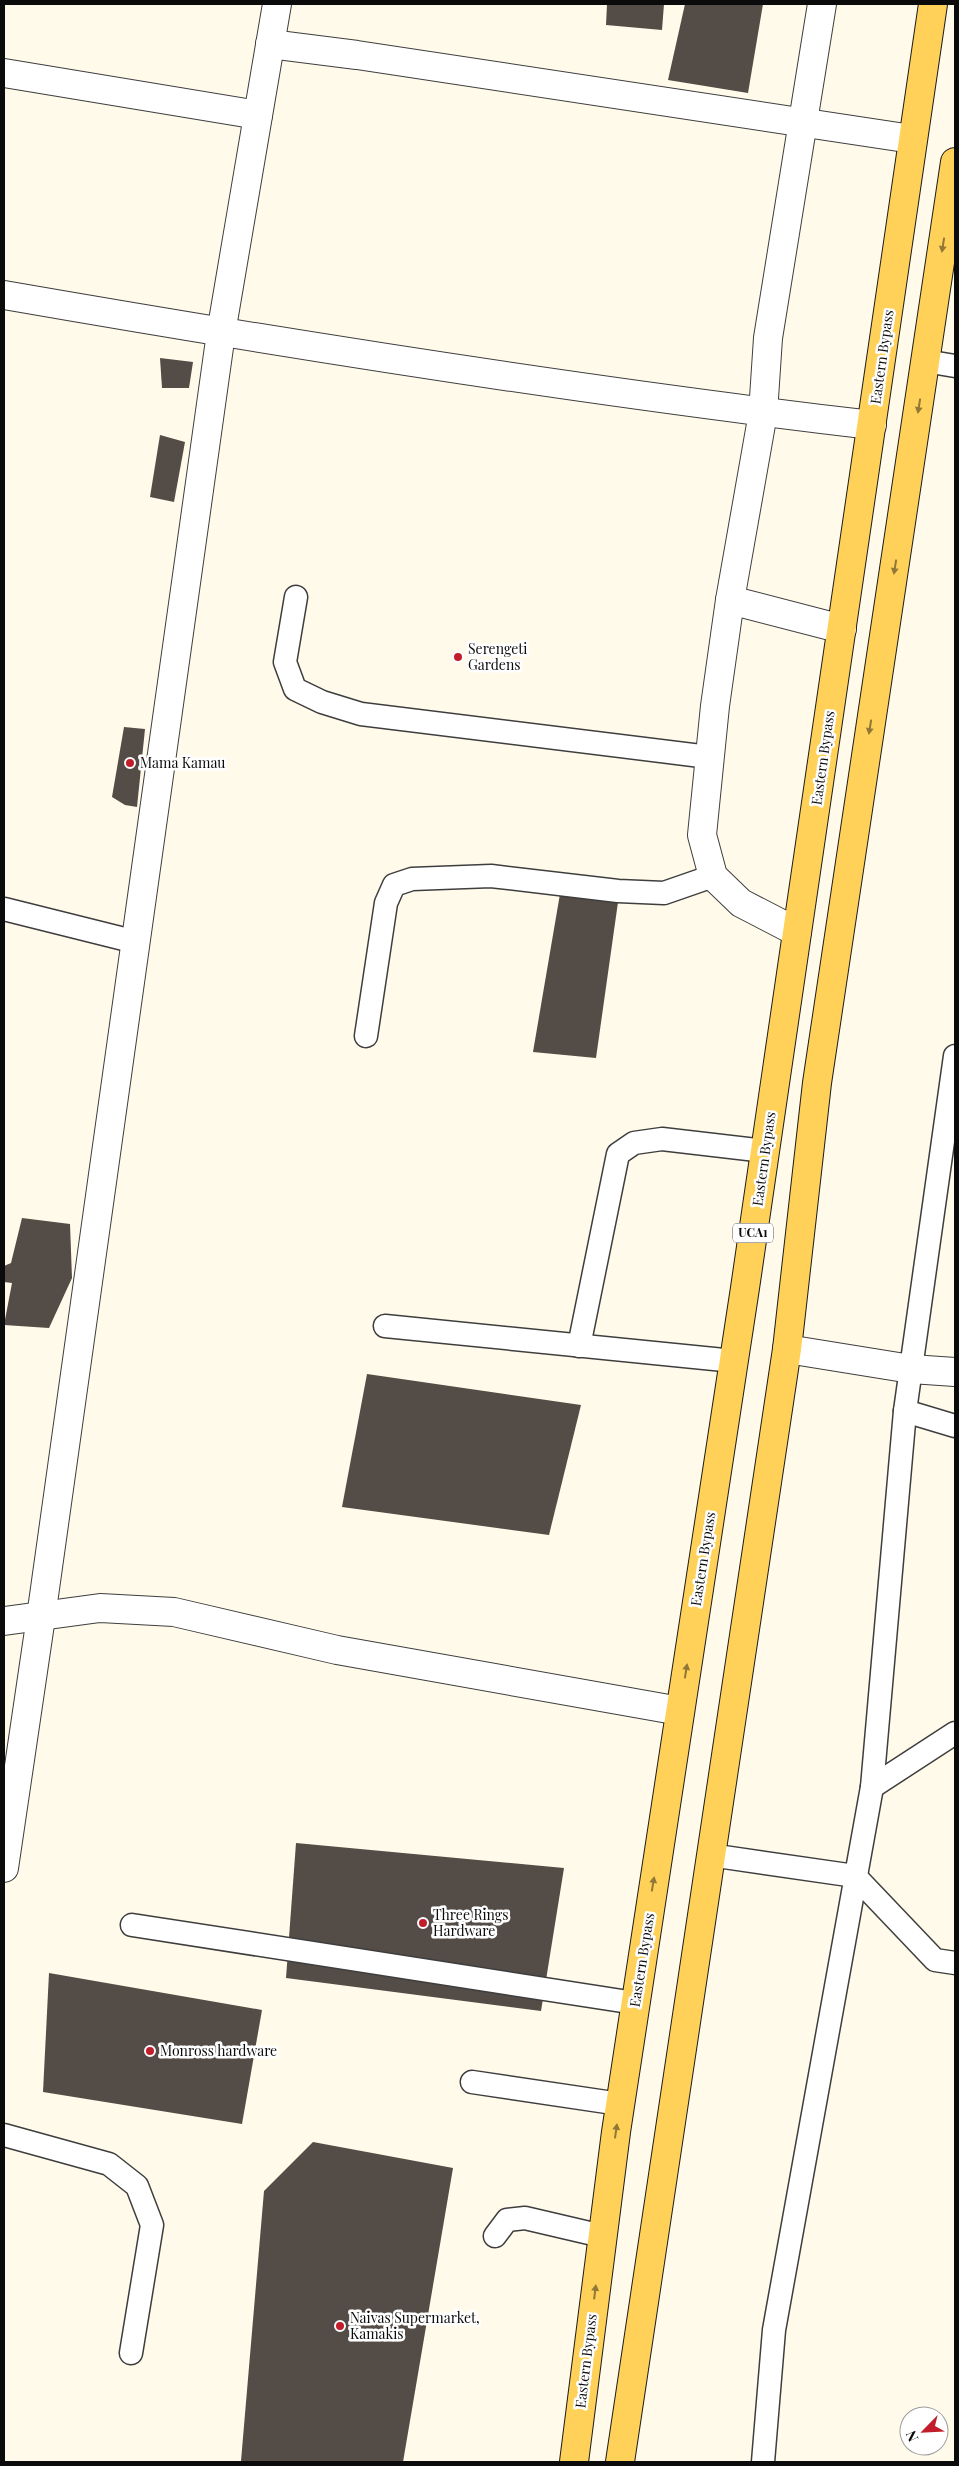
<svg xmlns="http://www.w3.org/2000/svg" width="959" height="2466" font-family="'Playfair Display',serif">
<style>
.building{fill:#544c47}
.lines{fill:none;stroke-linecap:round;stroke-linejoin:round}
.lane-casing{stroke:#3e3e3e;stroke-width:25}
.street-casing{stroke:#3e3e3e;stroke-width:30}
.primary-casing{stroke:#1c1c1c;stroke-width:30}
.lane{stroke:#fff;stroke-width:22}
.street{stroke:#fff;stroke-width:28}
.primary{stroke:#ffd159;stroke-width:28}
.oneway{fill:#917836}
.poi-dot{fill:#c21d2b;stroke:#fff;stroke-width:2}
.labels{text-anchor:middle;stroke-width:5;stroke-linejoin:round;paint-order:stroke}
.shield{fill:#fff;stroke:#545454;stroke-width:1}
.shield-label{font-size:12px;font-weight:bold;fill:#0b0b0b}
.street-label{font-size:14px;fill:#0b0b0b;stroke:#fff}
.poi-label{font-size:14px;fill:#0b0b0b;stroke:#fff;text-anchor:start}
</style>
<rect width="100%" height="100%" fill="#fffae9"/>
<g class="building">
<path d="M607,4h57l-2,26 -56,-5z"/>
<path d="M685,4h78l-15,89 -80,-13z"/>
<path d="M160,358l33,4 -4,26h-27z"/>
<path d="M160,435l25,7 -11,60 -24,-5z"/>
<path d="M124,727l21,2 -8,78 -12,-2 -13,-8z"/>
<path d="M561,888l58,7 -23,163 -63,-6z"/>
<path d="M22,1218l48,6 2,54 -23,50 -45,-3 8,-42 -8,-1v-16l7,-3z"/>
<path d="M367,1374l214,31 -32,130 -207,-28z"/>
<path d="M296,1843l268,25 -23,143 -255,-33z"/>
<path d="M49,1973l213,37 -20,114 -199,-32z"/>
<path d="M313,2142l140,26 -50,294 -162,-1 23,-270z"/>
</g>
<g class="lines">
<defs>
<g id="lane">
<path d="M925,361l30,5"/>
<path d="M296,597l-11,65 10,27 27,13 39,12 348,43"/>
<path d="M4,909l132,33"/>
<path d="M366,1036l20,-133 8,-18 18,-6 79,-3 127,15 46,2 49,-17"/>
<path d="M385,1326l349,35"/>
<path d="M579,1346l39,-192 16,-11 28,-4 103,12"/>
<path d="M905,1411l50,15"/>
<path d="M872,1787l83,-54"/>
<path d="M710,1855l145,21 80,84 20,3"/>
<path d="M132,1925l503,78"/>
<path d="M472,2082l148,22"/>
<path d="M4,2135l105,29 28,22 15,39 -21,128"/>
<path d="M495,2236l12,-16 18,-2 77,18"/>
<path d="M763,2462l11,-132 98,-543 33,-376 50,-355"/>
</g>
<g id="street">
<path d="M270,44l87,11 555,84"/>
<path d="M4,73l254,42"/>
<path d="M4,295c288,50 577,96 868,130"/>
<path d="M730,600l112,29"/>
<path d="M797,932l-56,-29 -28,-27 -11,-41 13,-129 15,-106 33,-187 5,-75 54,-334"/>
<path d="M787,1349l124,20 44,3"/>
<path d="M4,1621l96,-13 74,4 163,38 343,61"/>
<path d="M4,1868l37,-251 180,-1284 56,-329"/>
</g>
<g id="primary">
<path d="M574,2462l42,-330 129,-844 188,-1284"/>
<path d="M620,2462l167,-1113 30,-266 138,-921"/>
</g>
</defs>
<use href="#lane" class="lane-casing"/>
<use href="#street" class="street-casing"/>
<use href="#primary" class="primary-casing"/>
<use href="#lane" class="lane"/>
<use href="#street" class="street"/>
<use href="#primary" class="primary"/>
</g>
<defs><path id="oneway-solid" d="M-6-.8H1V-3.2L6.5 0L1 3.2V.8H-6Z" transform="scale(1.25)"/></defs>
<g class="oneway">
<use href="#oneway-solid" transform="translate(943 245) rotate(99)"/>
<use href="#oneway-solid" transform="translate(919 406) rotate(99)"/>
<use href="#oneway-solid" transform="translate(895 567) rotate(99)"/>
<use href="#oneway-solid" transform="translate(870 727) rotate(99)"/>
<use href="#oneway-solid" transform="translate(686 1671) rotate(-81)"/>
<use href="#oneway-solid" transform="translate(653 1884) rotate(-81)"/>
<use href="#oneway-solid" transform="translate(616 2131) rotate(-82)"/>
<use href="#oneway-solid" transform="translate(595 2292) rotate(-83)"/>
</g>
<g class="poi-dot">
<circle cx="458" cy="657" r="5"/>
<circle cx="130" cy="763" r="5"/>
<circle cx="423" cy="1923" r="5"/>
<circle cx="150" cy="2051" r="5"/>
<circle cx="340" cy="2326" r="5"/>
</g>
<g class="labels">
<rect class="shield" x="733" y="1223.5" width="40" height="19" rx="4"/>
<g class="shield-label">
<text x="753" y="1237">UCA1</text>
</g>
<g class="street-label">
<text transform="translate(882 357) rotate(-82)" y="5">Eastern Bypass</text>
<text transform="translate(823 758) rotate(-82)" y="5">Eastern Bypass</text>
<text transform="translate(764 1159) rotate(-82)" y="5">Eastern Bypass</text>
<text transform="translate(703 1559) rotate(-81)" y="5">Eastern Bypass</text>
<text transform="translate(642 1960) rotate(-81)" y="5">Eastern Bypass</text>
<text transform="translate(586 2361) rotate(-83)" y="5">Eastern Bypass</text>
</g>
<g class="poi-label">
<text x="468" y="654">Serengeti<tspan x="468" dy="16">Gardens</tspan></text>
<text x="140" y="768">Mama Kamau</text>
<text x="433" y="1920">Three Rings<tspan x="433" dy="16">Hardware</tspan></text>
<text x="160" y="2056">Monross hardware</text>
<text x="350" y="2323">Naivas Supermarket,<tspan x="350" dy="16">Kamakis</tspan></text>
</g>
</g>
<rect width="959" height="2466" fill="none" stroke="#0b0b0b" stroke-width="10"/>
<g transform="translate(924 2431) rotate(246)"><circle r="24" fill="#ffffff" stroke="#9d9d9d"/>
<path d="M0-4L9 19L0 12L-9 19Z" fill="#c21d2b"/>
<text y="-8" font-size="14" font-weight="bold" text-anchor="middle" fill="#0b0b0b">N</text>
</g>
</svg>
